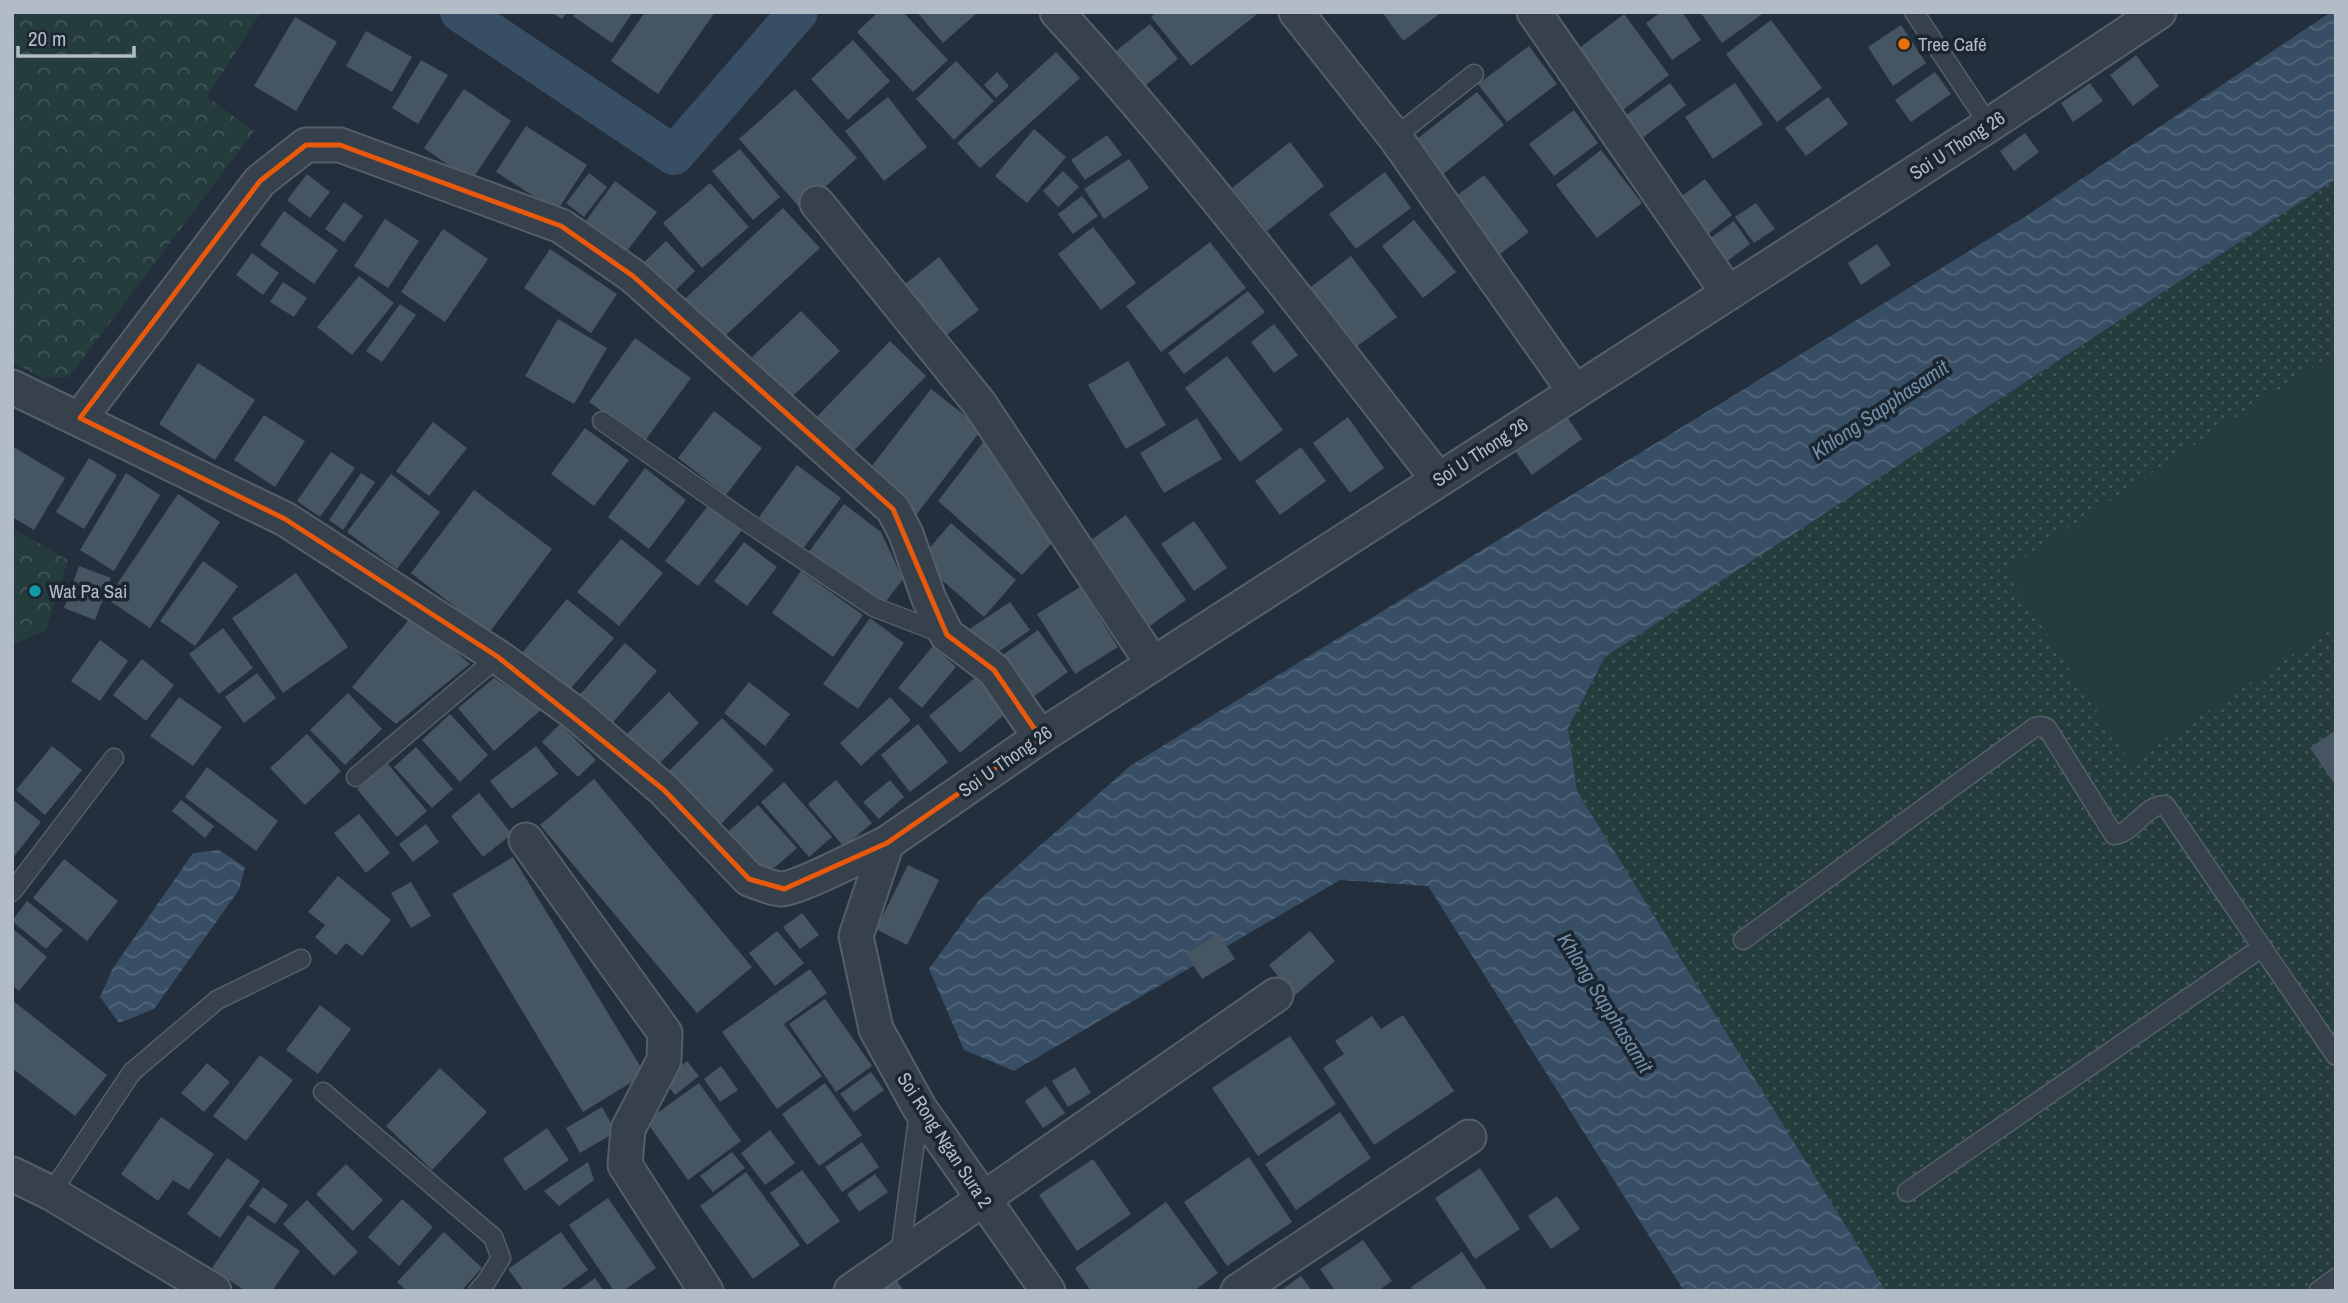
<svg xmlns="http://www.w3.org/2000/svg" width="2348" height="1303" font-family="'Archivo Narrow',sans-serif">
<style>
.green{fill:url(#green-dots)}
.forest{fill:url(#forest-crowns)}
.pitch{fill:#253c3d}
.water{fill:url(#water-waves)}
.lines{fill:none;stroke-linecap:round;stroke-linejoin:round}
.canal{stroke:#384e65;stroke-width:40}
.building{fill:#465562}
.service-casing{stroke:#555f6a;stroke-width:21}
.minor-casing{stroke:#555f6a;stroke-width:37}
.service{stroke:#37414c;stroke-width:18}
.minor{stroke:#37414c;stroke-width:33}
.marked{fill:none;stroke:#e8590c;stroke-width:5;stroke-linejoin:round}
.food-dot{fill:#e8710a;stroke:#1c2631;stroke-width:2.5}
.culture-dot{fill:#0f9aa8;stroke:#1c2631;stroke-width:2.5}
.labels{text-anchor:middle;stroke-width:7;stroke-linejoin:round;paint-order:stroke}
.poi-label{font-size:19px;fill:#b2bcc7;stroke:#1c2631;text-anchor:start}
.street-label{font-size:19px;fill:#b2bcc7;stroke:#1c2631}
.water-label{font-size:21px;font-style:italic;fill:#728faa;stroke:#1c2631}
</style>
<defs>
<pattern id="green-dots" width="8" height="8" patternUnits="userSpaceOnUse" patternTransform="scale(1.75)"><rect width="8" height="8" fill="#253c3d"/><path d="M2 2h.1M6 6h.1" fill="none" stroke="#425658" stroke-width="1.8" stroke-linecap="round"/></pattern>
<pattern id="forest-crowns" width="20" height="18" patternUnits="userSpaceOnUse" patternTransform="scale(1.75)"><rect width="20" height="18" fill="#253c3d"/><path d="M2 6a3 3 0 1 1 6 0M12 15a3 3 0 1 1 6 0" fill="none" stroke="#425658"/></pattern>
<pattern id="water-waves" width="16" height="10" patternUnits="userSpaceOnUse" patternTransform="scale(1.75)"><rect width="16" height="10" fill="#384e65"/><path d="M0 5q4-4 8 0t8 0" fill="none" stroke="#52667a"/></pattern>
</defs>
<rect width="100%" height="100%" fill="#232f3c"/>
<path class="green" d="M2336,179v1112h-450l-309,-500 -9,-63 37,-71z"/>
<g class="forest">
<path d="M12,12h249l-54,85 47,34 -185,246 -27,1 -30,-16z"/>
<path d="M12,528l56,32 -22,70 -34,15z"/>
</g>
<path class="pitch" d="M2336,352v274l-206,136 -125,-192z"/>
<g class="water">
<path d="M2331,12h5v167l-731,478 -37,71 9,63 309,500h-202l-256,-405 -88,-6 -326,191 -50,-21 -35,-81 51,-70 150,-133 896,-550z"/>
<path d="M219,850l26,17 -6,23 -85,119 -35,14 -19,-26 13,-29 80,-115z"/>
</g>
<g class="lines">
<path class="canal" d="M460,12l214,143 124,-143"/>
</g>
<g class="building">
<path d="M551,12h16l-5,7z"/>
<path d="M576,12h57l-21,31 -39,-27z"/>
<path d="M645,12h70l-57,82 -47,-33z"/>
<path d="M878,12h25l45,48 -35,32 -56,-60z"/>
<path d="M917,12h61l-35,31z"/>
<path d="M1156,12h98l2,3 -65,51 -40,-49z"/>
<path d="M1382,12h60l-39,29z"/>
<path d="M1661,12h21l19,28 -29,20 -26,-37z"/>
<path d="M1700,12h65l-43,31z"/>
<path d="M1624,14l45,61 -50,38 -45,-61z"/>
<path d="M295,17l42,25 -41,69 -42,-25z"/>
<path d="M1771,20l51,68 -45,34 -51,-68z"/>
<path d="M1150,24l28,35 -43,35 -28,-36z"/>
<path d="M1901,25l25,38 -33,23 -25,-39z"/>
<path d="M366,31l46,26 -20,35 -46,-26z"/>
<path d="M853,40l37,41 -42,39 -37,-41z"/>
<path d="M1529,46l28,38 -50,38 -29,-38z"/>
<path d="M1056,52l24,26 -100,90 -23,-25z"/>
<path d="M2136,55l23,31 -26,20 -23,-31z"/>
<path d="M421,60l27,15 -30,49 -26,-16z"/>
<path d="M956,61l38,40 -40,39 -38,-41z"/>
<path d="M997,72l12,14 -13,12 -12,-13z"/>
<path d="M1935,72l16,22 -40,28 -16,-22z"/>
<path d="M1670,83l16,22 -45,34 -16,-23z"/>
<path d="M1735,83l28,41 -50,35 -28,-42z"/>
<path d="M2090,83l13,18 -30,21 -12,-19z"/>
<path d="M464,89l47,32 -40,60 -47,-33z"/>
<path d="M795,89l62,69 -56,51 -62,-70z"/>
<path d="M1477,92l27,33 -68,55 -28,-34z"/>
<path d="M888,97l39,50 -43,34 -39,-50z"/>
<path d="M1828,97l20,27 -42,32 -21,-28z"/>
<path d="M1574,110l24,33 -44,33 -25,-32z"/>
<path d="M526,126l61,39 -30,46 -61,-39z"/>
<path d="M1034,129l32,28 -39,46 -32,-27z"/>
<path d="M2025,133l14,19 -25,19 -14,-20z"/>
<path d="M1107,135l15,20 -37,25 -14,-20z"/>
<path d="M1290,142l34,44 -57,45 -35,-43z"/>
<path d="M740,149l40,48 -27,23 -41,-49z"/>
<path d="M1601,150l41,53 -45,35 -41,-53z"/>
<path d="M1129,159l20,29 -45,31 -20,-30z"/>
<path d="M1063,171l16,16 -21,20 -15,-16z"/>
<path d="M1385,172l26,36 -55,41 -27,-35z"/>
<path d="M589,173l18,14 -23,30 -18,-14z"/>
<path d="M307,174l23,18 -20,26 -23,-18z"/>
<path d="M1484,175l45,57 -38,29 -44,-58z"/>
<path d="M1705,179l27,36 -29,23 -28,-37z"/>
<path d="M615,181l42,31 -37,48 -40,-31z"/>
<path d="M710,183l39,44 -47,41 -39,-45z"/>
<path d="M1082,196l16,20 -25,18 -15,-20z"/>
<path d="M344,202l19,14 -19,26 -19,-13z"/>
<path d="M1756,203l19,26 -21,14 -19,-26z"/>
<path d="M783,208l37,40 -106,98 -37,-40z"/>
<path d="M284,211l54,39 -24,34 -54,-39z"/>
<path d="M385,219l34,22 -31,47 -34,-22z"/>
<path d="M1414,220l42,52 -33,26 -41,-52z"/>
<path d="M1734,221l16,23 -28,21 -17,-23z"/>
<path d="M1093,227l43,56 -35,27 -43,-56z"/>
<path d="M443,229l45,30 -43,63 -44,-30z"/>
<path d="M666,241l29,30 -29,29 -29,-31z"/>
<path d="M1210,242l36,46 -85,64 -35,-46z"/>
<path d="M1877,244l14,21 -30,20 -13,-22z"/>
<path d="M550,249l67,45 -26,39 -67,-45z"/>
<path d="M252,253l27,20 -16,22 -27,-20z"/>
<path d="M1351,256l46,61 -45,33 -45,-60z"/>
<path d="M939,257l40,53 -39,30 -41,-51z"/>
<path d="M359,276l35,27 -42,52 -35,-28z"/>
<path d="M283,282l24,16 -13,19 -24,-15z"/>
<path d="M1248,291l17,21 -81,62 -16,-21z"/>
<path d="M400,304l16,11 -34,47 -16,-11z"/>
<path d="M801,311l39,40 -49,47 -39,-41z"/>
<path d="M558,319l49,29 -33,56 -49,-28z"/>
<path d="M1274,324l24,31 -24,18 -23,-31z"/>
<path d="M635,338l56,40 -47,64 -55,-40z"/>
<path d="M890,341l36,35 -83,86 -36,-35z"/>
<path d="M1227,356l56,74 -43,32 -55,-74z"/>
<path d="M1128,361l38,64 -40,24 -38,-64z"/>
<path d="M198,363l57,37 -40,60 -56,-36z"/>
<path d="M931,389l51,40 -66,86 -51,-40z"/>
<path d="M714,411l48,37 -36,47 -48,-37z"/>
<path d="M264,415l41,26 -30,46 -41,-27z"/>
<path d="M1566,415l16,24 -50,36 -17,-24z"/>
<path d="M1348,417l36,51 -34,25 -37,-50z"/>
<path d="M1197,418l25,41 -58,34 -24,-40z"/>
<path d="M433,422l34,26 -38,48 -33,-25z"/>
<path d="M585,428l44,32 -35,46 -43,-32z"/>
<path d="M984,441l14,14 54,88 -30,32 -84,-74z"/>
<path d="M12,446l53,32 -31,52 -22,-13z"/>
<path d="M1301,447l25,34 -46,34 -25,-34z"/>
<path d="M331,452l24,16 -35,49 -23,-16z"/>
<path d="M89,458l28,17 -33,54 -28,-17z"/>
<path d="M797,465l44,33 -39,52 -43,-33z"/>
<path d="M645,468l41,32 -37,49 -41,-32z"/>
<path d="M126,473l34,22 -46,76 -34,-21z"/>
<path d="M361,473l14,9 -32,48 -14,-10z"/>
<path d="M391,474l49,38 -43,57 -50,-37z"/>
<path d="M474,490l78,59 -63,84 -78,-60z"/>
<path d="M178,494l42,28 -70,106 -43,-29z"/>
<path d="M710,503l33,26 -45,57 -33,-25z"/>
<path d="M844,504l37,28 22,47 -22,29 -73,-55z"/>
<path d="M1126,515l60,85 -42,30 -60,-85z"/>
<path d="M1194,521l33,47 -33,23 -33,-47z"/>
<path d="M951,523l65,57 -32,37 -65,-57z"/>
<path d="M621,539l42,34 -44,53 -42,-34z"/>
<path d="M744,542l33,25 -30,39 -33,-25z"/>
<path d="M203,561l35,25 -43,60 -35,-25z"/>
<path d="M79,566l32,12 -16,42 -31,-12z"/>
<path d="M801,571l62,44 -30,42 -61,-44z"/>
<path d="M296,573l52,74 -65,46 -51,-75z"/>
<path d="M1080,587l38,60 -43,27 -38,-60z"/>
<path d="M567,599l47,39 -47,55 -46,-39z"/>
<path d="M1010,602l20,28 -42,29 -20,-29z"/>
<path d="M413,615l57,49 -74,60 -44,-37z"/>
<path d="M870,618l34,25 -46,66 -35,-25z"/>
<path d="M223,628l30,40 -34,26 -30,-40z"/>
<path d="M1038,630l30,42 -45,32 -30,-42z"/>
<path d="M100,640l28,21 -28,40 -29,-20z"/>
<path d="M625,643l32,28 -47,55 -33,-28z"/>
<path d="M933,646l23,21 -34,41 -24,-20z"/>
<path d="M142,659l32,26 -28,36 -33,-26z"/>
<path d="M257,673l19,25 -32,25 -19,-26z"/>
<path d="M976,677l30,36 -46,40 -31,-37z"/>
<path d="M494,678l47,32 -47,41 -36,-43z"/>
<path d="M749,682l41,32 -25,32 -41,-33z"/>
<path d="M669,692l30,31 -42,43 -31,-31z"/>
<path d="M348,693l34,36 -37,36 -35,-35z"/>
<path d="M179,697l43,30 -29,39 -43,-30z"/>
<path d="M890,697l21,23 -50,46 -21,-23z"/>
<path d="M450,714l38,41 -28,27 -38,-42z"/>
<path d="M722,718l52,52 -57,58 -52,-53z"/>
<path d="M560,724l36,36 -18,17 -36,-35z"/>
<path d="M918,724l30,38 -38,30 -29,-37z"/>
<path d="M2336,730v56l-26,-38z"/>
<path d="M307,734l34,37 -36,34 -35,-37z"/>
<path d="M52,746l30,24 -37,45 -29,-25z"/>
<path d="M536,746l22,28 -46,35 -22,-28z"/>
<path d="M416,747l37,42 -21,19 -38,-41z"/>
<path d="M388,764l39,47 -30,26 -40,-48z"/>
<path d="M207,767l71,54 -22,30 -71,-54z"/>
<path d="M594,779l158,188 -55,46 -157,-188z"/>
<path d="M836,780l36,43 -28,24 -36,-43z"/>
<path d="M890,780l14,17 -25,22 -16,-17z"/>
<path d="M784,782l48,55 -23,20 -48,-55z"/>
<path d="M479,793l33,41 -29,23 -32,-41z"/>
<path d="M12,799l29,23 -29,37z"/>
<path d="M181,800l33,26 -9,12 -33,-27z"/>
<path d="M758,805l39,43 -38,33 -38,-43z"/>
<path d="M359,814l31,39 -24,20 -32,-40z"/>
<path d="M426,824l13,18 -26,20 -14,-18z"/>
<path d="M513,857l132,217 -62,38 -131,-218z"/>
<path d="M64,859l54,42 -31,40 -54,-43z"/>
<path d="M908,865l31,15 -32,65 -31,-16z"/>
<path d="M338,876l53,44 -29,36 -16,-13 -10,12 -21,-18 10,-12 -17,-13z"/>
<path d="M411,882l20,34 -20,12 -20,-35z"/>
<path d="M27,901l36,29 -17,19 -34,-28z"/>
<path d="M802,913l17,22 -19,14 -17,-22z"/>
<path d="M12,928l35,29 -28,34 -7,-6z"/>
<path d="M777,931l27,32 -29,23 -26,-33z"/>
<path d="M1310,931l25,30 -41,35 -25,-31z"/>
<path d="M1219,934l16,25 -33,20 -16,-25z"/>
<path d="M810,969l17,24 -43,31 38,52 -45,33 -55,-77z"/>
<path d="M825,999l47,67 -36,26 -47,-68z"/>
<path d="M12,1000l95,75 -32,41 -63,-48z"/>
<path d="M320,1005l31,24 -33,45 -32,-24z"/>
<path d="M1403,1015l51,76 -80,54 -51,-77 21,-14 -9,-13 37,-25 9,13z"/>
<path d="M1290,1036l46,68 -78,52 -46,-68z"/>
<path d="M260,1055l33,25 -47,61 -33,-25z"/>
<path d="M687,1061l12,15 -24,19 -12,-16z"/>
<path d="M207,1063l23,19 -26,30 -23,-19z"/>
<path d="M721,1066l17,24 -18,12 -16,-23z"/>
<path d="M1075,1067l16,26 -23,14 -16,-26z"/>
<path d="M440,1068l47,44 -55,58 -46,-44z"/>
<path d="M871,1072l13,18 -30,22 -14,-18z"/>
<path d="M699,1083l42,58 -53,39 -42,-59z"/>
<path d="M825,1083l37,52 -43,31 -37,-52z"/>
<path d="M1046,1086l19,27 -22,15 -18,-27z"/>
<path d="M602,1107l14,25 -36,21 -14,-25z"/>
<path d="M1340,1112l31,46 -75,52 -31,-46z"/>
<path d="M161,1117l53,37 -25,36 -16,-10 -15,21 -37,-27z"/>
<path d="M547,1128l22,32 -44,31 -22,-32z"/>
<path d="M770,1130l25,33 -30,22 -24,-32z"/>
<path d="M862,1142l17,25 -37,25 -17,-25z"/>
<path d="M732,1152l13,16 -32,24 -13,-16z"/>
<path d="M1249,1157l43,65 -65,44 -43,-64z"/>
<path d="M227,1158l33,23 -40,57 -33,-24z"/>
<path d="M1093,1159l38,55 -54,37 -38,-56z"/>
<path d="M588,1162l6,18 -35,26 -15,-15z"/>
<path d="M346,1164l37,36 -30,31 -37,-37z"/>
<path d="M1480,1168l40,61 -45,30 -40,-61z"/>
<path d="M802,1170l38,51 -33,24 -37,-52z"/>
<path d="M746,1172l54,73 -47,34 -53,-73z"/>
<path d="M875,1174l13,18 -29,20 -12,-18z"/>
<path d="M263,1187l25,18 -13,19 -26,-18z"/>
<path d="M1557,1196l23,33 -29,20 -23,-33z"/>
<path d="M608,1198l48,70 -33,23h-9l-45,-66z"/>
<path d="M402,1199l31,28 -34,39 -31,-29z"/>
<path d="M307,1200l51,52 -24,24 -51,-52z"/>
<path d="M1166,1202l52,71 -24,18h-103l-16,-23z"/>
<path d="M248,1215l52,36 -28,40h-27l-33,-23z"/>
<path d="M444,1232l38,36 -21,23h-54l-10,-9z"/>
<path d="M561,1232l27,38 -29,21h-35l-16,-22z"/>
<path d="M1363,1240l29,41 -14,10h-43l-15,-22z"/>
<path d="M1462,1252l26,39h-74l-3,-4z"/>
<path d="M1301,1276l11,15h-32z"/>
<path d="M595,1278l9,13h-27z"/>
<path d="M897,1281l7,10h-22z"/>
</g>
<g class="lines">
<defs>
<g id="service">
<path d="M1914,12l75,113"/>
<path d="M1395,137l79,-63"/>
<path d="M602,421l142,99 130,87 70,27"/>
<path d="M356,777l142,-120"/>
<path d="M12,892l102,-134"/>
<path d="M1743,940l292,-213 6,-1 6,2 67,107c20,-2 30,-30 51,-30l171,251"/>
<path d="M323,1092l170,145 8,21 -15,24 -8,9"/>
<path d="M1907,1192l354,-244"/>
<path d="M51,1193l81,-121 85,-72 84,-41"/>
<path d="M900,1256l19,-145"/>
<path d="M2318,1291l18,-13"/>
</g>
<g id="minor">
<path d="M1057,12c136,149 257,309 381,467"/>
<path d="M1296,12l99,125 180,255"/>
<path d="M1534,12l194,281"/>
<path d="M817,203l162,200 174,261"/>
<path d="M12,387l273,132 213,138 77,56 89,77 85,89c10,4 21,9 32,10 17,0 87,-37 106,-46"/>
<path d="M80,418l180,-237 46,-36h34l221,81 72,50 260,233 13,25 23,65 18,36 47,35 46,67"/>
<path d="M526,840l139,193 -1,27 -36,69 -3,36 81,126"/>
<path d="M12,1174l39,19 163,98"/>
<path d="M851,1291l425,-296"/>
<path d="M1048,1291l-129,-184 -43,-78 -20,-93 31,-93 153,-106 949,-612 170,-113"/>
<path d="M1238,1291l231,-154"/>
</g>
</defs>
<use href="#service" class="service-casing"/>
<use href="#minor" class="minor-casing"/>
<use href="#service" class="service"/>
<use href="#minor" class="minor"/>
</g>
<path class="marked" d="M306,145h34l221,81 72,50 260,233 54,126 47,35 46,67 -153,106 -103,46 -35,-10 -85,-89 -166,-133 -213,-138 -205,-101 180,-237z"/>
<circle class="food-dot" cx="1904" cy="44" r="7"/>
<circle class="culture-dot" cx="35" cy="591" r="7"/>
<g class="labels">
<g class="poi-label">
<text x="1918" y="51">Tree Café</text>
<text x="49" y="598">Wat Pa Sai</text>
</g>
<g class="street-label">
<text transform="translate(1957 145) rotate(-33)" y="7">Soi U Thong 26</text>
<text transform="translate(1480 452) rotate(-33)" y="7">Soi U Thong 26</text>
<text transform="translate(1005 761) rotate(-35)" y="7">Soi U Thong 26</text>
<text transform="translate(945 1140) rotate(57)" y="7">Soi Rong Ngan Sura 2</text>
</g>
<g class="water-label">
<text transform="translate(1880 410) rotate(-34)" y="7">Khlong Sapphasamit</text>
<text transform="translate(1605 1003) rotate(58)" y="7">Khlong Sapphasamit</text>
</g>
</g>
<rect width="2348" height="1303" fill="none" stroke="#b2bcc7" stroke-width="28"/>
<path d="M18 46v10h116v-10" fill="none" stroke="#b2bcc7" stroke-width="3.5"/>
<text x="28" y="46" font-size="21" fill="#b2bcc7" stroke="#1c2631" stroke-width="5" paint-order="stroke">20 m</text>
</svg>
